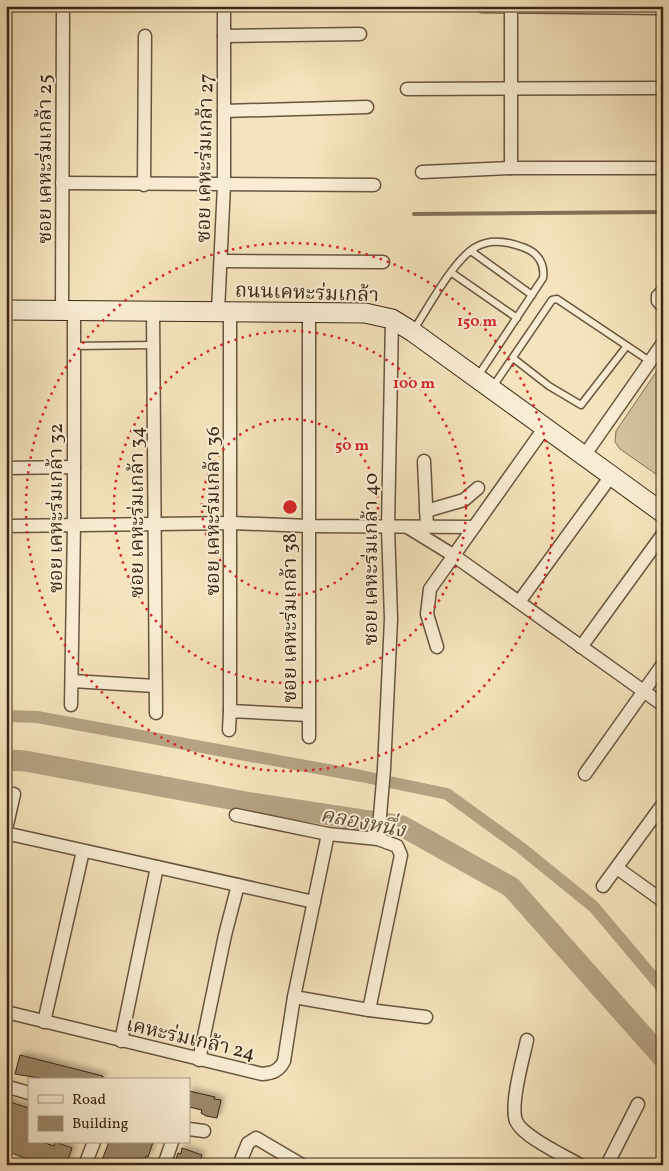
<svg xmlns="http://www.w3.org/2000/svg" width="669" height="1171" font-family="Vollkorn,'Noto Serif Thai',serif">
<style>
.green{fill:#d4c39f;stroke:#87745a}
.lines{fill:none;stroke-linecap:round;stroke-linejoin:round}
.stream{stroke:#847157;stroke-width:4}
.canal{stroke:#b5a383;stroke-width:12}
.river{stroke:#b5a383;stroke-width:21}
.building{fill:#9b886b;stroke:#3a2614;filter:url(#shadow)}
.lane-casing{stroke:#68553e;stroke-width:9}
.street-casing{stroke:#68553e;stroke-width:15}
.secondary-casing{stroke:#3a2614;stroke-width:21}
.lane{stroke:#f8edd3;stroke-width:6}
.street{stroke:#f8edd3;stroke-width:12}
.secondary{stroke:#f8edd3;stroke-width:19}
.ring{fill:none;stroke:#d62828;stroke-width:2.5;stroke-dasharray:2.5 5}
.labels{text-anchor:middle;stroke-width:4;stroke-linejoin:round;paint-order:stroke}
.street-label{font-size:20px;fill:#3a2614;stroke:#f8edd3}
.water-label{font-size:21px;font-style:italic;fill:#5f4c35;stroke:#f8edd3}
.centre{fill:#d62828;stroke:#f8edd3;stroke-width:2.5}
.ring-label{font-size:15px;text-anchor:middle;font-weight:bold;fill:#d62828;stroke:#f8edd3;stroke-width:4;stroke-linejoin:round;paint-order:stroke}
</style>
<defs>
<filter id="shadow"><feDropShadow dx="3.5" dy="-3.5" stdDeviation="2.5" flood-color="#0004"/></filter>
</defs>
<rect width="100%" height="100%" fill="#f4e3bc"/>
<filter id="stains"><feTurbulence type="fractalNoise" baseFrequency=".004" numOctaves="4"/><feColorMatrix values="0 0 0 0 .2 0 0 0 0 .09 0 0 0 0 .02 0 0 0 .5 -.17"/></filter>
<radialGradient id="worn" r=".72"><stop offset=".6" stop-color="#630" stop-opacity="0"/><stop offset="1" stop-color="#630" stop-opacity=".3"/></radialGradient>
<path class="green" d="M663,362v117l-43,-30 -5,-7 1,-11z"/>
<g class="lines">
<path class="stream" d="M414,214l249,-2"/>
<path class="canal" d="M6,716l31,1 324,59 86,18 73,53 74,60 69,82"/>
<path class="river" d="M6,760l19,1 226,42 151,23 109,61 152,171"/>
</g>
<g class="building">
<path d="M20,1055l83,21v4h-52l-36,-6z"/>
<path d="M189,1091l26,6 -1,2 7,1 -4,18 -11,-2 -5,-3 1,-3 -13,-3z"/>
<path d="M6,1101l23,7v34h13l12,4 1,-4 17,6 -6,17h-23l-37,-14z"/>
<path d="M109,1142h44l-5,15 -2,-1 -4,9h-35v-2l-5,-3z"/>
<path d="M182,1148l20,7 -4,10h-24l4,-12 3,1z"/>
</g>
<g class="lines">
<defs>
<g id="lane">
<path d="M471,251l61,44"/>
<path d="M452,273l65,45"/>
<path d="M663,286l-8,9v7l8,9"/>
<path d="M413,331c15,-23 41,-72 63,-84 15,-9 34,-5 49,1 13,5 20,16 18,30l-65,98"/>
<path d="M74,346l80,-1"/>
<path d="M513,358l36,28 32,19 45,-58"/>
<path d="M492,388l60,-88 5,-1 91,61"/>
</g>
<g id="street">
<path d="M482,6l181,2"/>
<path d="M224,36l136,-2"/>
<path d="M407,89l256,-1"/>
<path d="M224,111l143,-4"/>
<path d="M511,168v-162"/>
<path d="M422,172l89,-4h152"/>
<path d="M62,183l312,2"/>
<path d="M144,185l1,-149"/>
<path d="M221,261l162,1"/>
<path d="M62,311l1,-305"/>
<path d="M153,311l3,402"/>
<path d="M218,311l6,-126v-179"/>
<path d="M230,311v400"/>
<path d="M584,456l79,-113"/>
<path d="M424,461l3,66"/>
<path d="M6,468l68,-1"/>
<path d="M426,511l38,-11 14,-12"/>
<path d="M6,526l226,-3 76,3 166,1"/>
<path d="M409,528l44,27 210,150"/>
<path d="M519,602l92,-126"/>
<path d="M437,647l-10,-33 3,-25 115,-162"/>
<path d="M581,647l82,-113"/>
<path d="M72,681l83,5"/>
<path d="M71,705l3,-181v-213"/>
<path d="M229,730l1,-19 78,4"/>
<path d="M309,737v-426"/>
<path d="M585,774l78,-110"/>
<path d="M236,815l92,19 50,5 19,7 4,9 -32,155 -75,-13"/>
<path d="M6,829l8,-35"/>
<path d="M6,836l8,-1 300,67"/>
<path d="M378,839l6,-70 7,-150 -3,-92 4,-208"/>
<path d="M617,868l46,33"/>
<path d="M603,886l60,-82"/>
<path d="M369,1010l57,7"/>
<path d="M6,1012l256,62c11,-1 17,-3 22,-13l10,-64 34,-163"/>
<path d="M44,1022l39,-171"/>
<path d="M527,1040c-4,19 -17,64 -11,81 7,16 49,35 64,44"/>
<path d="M121,1041l36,-174"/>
<path d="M199,1060l26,-125 13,-50"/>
<path d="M12,1088l17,5"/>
<path d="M189,1129l15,2"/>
<path d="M85,1165l9,-23"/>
<path d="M164,1165l8,-23"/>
<path d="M239,1165l9,-22 8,-5 46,27"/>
<path d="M607,1165l31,-61"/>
</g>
<path id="secondary" d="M6,310l359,3 27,6 21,13 250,181"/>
</defs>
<use href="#lane" class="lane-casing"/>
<use href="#street" class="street-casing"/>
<use href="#secondary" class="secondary-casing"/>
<use href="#lane" class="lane"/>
<use href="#street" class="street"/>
<use href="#secondary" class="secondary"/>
</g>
<g class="ring">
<circle cx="290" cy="507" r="88"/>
<circle cx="290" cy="507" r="176"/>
<circle cx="290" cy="507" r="264"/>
</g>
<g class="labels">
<g class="street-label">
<text transform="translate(204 158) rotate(-89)" y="7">ซอย เคหะร่มเกล้า 27</text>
<text transform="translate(44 159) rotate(-90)" y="7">ซอย เคหะร่มเกล้า 25</text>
<text transform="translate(307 292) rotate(2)" y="7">ถนนเคหะร่มเกล้า</text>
<text transform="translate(55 508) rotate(-90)" y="7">ซอย เคหะร่มเกล้า 32</text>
<text transform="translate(212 511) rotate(-90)" y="7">ซอย เคหะร่มเกล้า 36</text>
<text transform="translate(136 512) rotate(-90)" y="7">ซอย เคหะร่มเกล้า 34</text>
<text transform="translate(370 559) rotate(-90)" y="7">ซอย เคหะร่มเกล้า 40</text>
<text transform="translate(289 618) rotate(-90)" y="7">ซอย เคหะร่มเกล้า 38</text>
<text transform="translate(191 1038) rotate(13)" y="7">เคหะร่มเกล้า 24</text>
</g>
<g class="water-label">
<text transform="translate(363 822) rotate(11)" y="7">คลองหนึ่ง</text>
</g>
</g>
<circle cx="290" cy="507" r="8" class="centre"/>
<g class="ring-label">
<text x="477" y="326">150 m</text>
<text x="414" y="388">100 m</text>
<text x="352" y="450">50 m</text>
</g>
<rect width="669" height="1171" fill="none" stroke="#f4e3bc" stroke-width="25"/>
<rect x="8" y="8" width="654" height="1156" fill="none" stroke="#3a2614" stroke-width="2.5"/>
<rect x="12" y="12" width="644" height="1146" fill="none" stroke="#3a2614"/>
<rect x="28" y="1078" width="162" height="65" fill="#f8edd3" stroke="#ac9d87"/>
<rect x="38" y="1095" width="25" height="8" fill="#f8edd3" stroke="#ac9d87"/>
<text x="72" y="1104" font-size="15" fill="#3a2614">Road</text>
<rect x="38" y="1116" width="25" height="15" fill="#9b886b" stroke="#ac9d87"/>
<text x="72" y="1128" font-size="15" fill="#3a2614">Building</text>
<rect width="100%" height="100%" filter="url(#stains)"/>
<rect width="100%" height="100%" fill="url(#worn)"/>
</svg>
